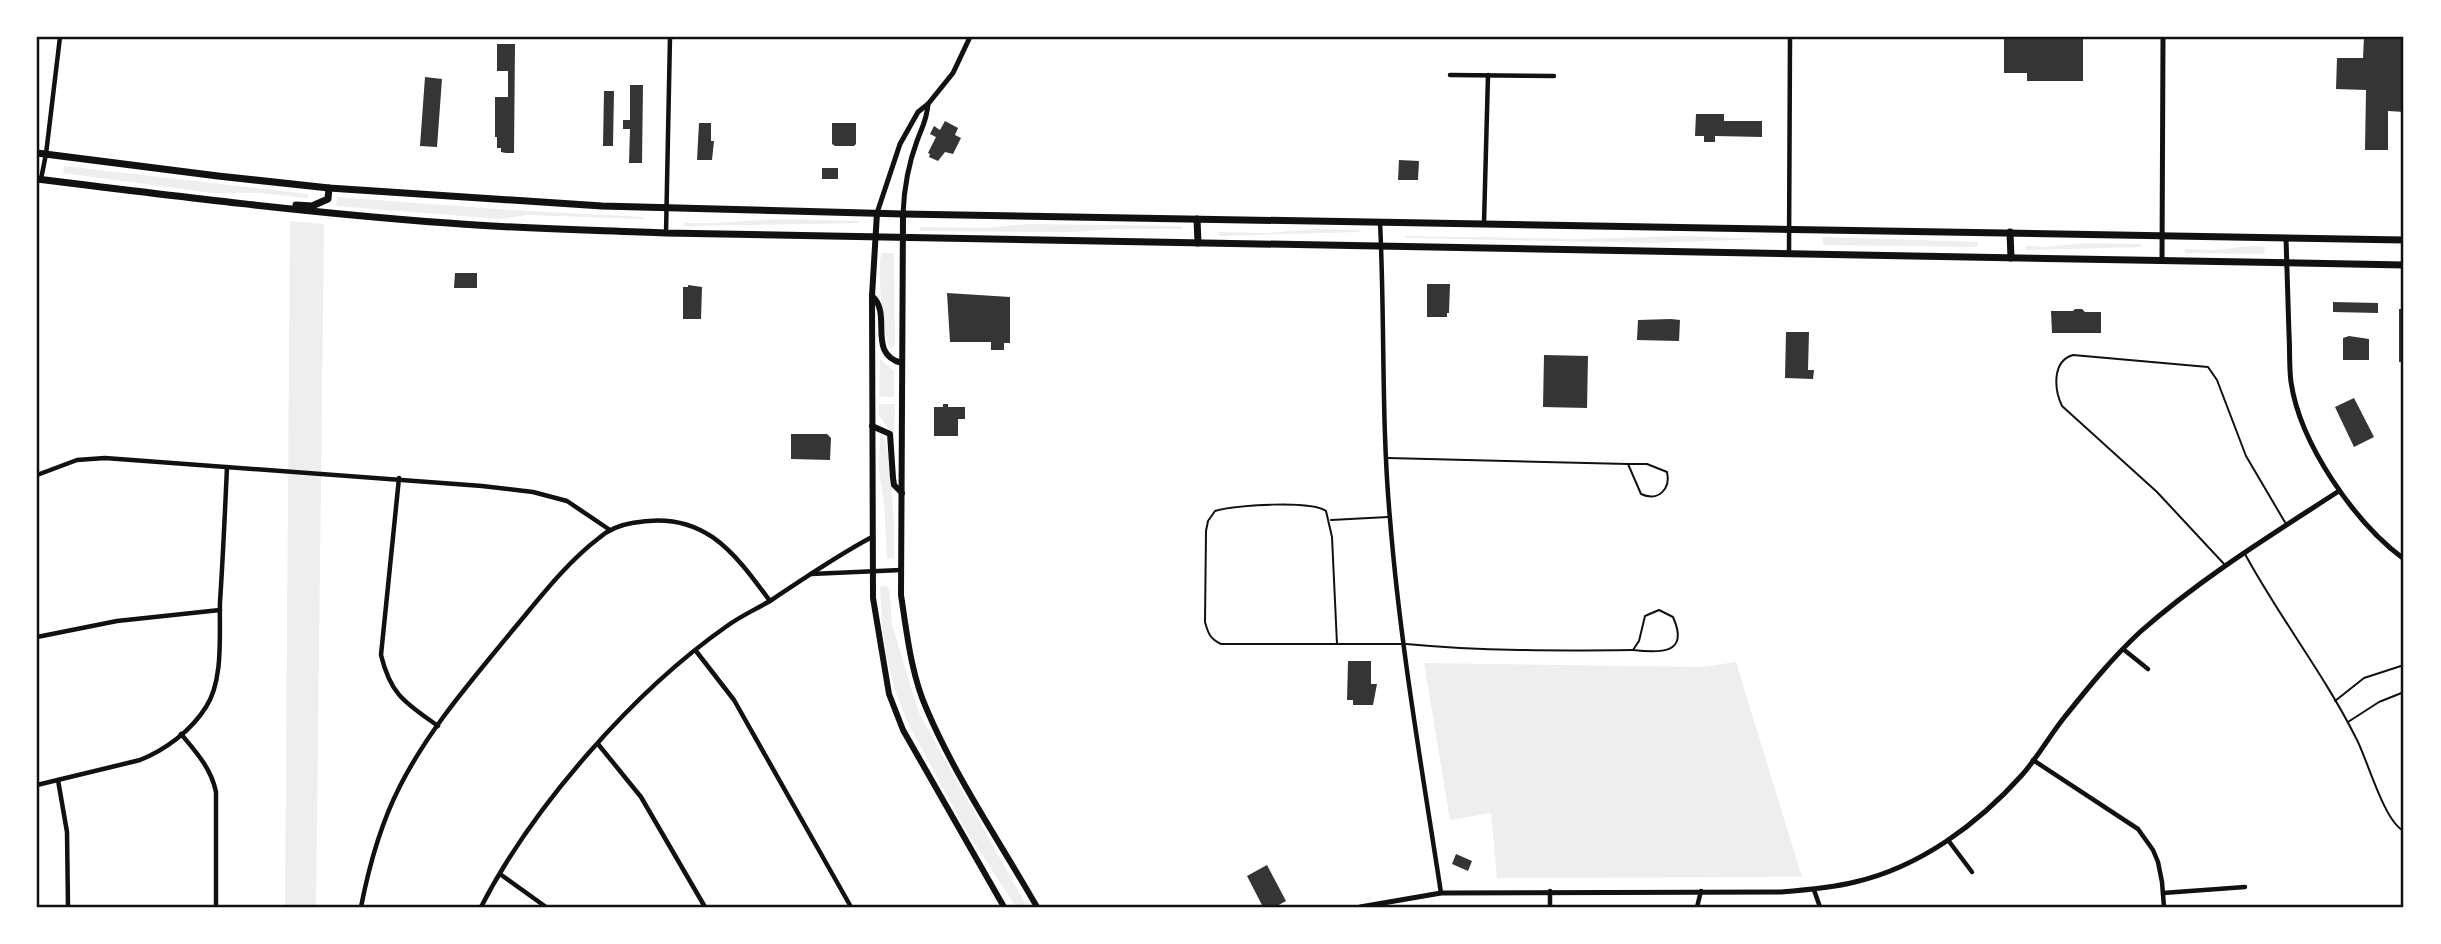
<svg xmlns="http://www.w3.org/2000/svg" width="2441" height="944" font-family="Lato,sans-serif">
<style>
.green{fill:#eee}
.building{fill:#353535}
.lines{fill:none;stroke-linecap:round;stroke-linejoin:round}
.service{stroke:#111;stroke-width:2}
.minor{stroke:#111;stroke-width:4.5}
.tertiary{stroke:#111;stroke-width:5}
.secondary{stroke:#111;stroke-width:6}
.primary{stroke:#111;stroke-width:7}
.neatline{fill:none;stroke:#111;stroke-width:2.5}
</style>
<rect width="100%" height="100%" fill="#fff"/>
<g class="green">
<path d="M64,166l244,28v4l-50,-5h-46l-149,-20z"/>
<path d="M337,197l174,13 133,7v2l-117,-4 -26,4 -165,-13z"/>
<path d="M781,219l78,2v2l-175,3v-3h27z"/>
<path d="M290,221l34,3 -8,683h-31z"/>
<path d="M1026,224l156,2v3h-67l-42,3 -153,-1v-4l69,1z"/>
<path d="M1317,229l43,1v2l-141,4v-4l49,1z"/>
<path d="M1406,236l171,3 106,-3 81,3 -111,4 -247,-5z"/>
<path d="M1823,237l155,5 -1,5 -154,-2z"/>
<path d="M2085,243l56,1v3l-115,3v-4l21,1z"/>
<path d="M2251,246l14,1 -1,7 -79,-1v-4l30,1z"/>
<path d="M882,253h12l1,92 -4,4c-8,-9 -15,-84 -9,-96z"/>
<path d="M880,359l14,12v26h-15z"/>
<path d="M879,404h16l-1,33 -15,-22z"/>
<path d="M880,434l4,2 6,25 4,64v33l-7,1 -3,-57 -5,-32z"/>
<path d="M887,586l3,7 2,32 27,88 108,194h-11l-52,-80 -56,-104 -13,-33 -8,-32 -5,-33 -2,-38z"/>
<path d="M1736,662l66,215 -305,1 -6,-65 -41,7 -26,-157 278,4z"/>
</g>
<g class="building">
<path d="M2004,37h79v44h-56v-8h-23z"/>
<path d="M2364,37h40v75l-16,-1v39h-23l1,-60 -30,-1 1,-31h26z"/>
<path d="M497,44h18l-1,109h-8l-5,-1v-4h-4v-11h-2v-40h13v-26h-11z"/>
<path d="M425,77l17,2 -5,68 -17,-1z"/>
<path d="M630,85h13l-1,78h-13l1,-34h-7v-9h7z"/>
<path d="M604,91h10l-1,55h-10z"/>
<path d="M1696,114h28v7h38v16l-47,-1v6h-11v-6h-9z"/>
<path d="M945,121l13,7 -3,7 6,3 -8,16 -8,-2 -7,9 -9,-4 1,-3 -2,-1 8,-16 -6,-3 4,-8 6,4z"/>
<path d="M699,123h12v18h3l-2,19h-15z"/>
<path d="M832,123h24v21l-2,2h-19l-3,-2z"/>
<path d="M1399,160l20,1 -1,19h-20z"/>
<rect x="822" y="168" width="16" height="11"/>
<path d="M455,273h22v15h-23z"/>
<path d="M1427,284h23l-1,29h-2v4h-20z"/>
<path d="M688,285l14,2 -1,32h-18v-32h5z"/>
<path d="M947,293l63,4v46h-6v7h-13v-8h-41z"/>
<path d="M2333,302l45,1v10l-45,-1z"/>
<path d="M2075,309h7l3,3h16v21h-49l-1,-22h22z"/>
<rect x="2399" y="309" width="5" height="53"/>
<path d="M1671,319l9,1 -1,21 -42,-1 1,-20z"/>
<path d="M1786,332h23l-1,38h6l-1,9 -28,-1z"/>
<path d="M2349,336l20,3v21h-26v-22z"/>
<path d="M1544,355l44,1 -1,52 -44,-1z"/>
<path d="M2354,398l20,39 -20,10 -19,-40z"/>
<path d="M943,404h5v3h17v12h-7v17h-24v-29h9z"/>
<path d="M791,434h36l4,4 -1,22 -39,-1z"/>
<path d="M1348,661h23v23h6l-4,21h-20v-5h-6z"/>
<path d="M1456,854l16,7 -4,10 -16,-7z"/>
<path d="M1267,865l19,36 -11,6h-12l-16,-31z"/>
</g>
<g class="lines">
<g class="service">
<path d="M1388,458l240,6"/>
<path d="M1628,464h19l20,8c4,17 -9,30 -26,22z"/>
<path d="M1331,520l57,-3"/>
<path d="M2245,554c34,63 79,120 111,184 11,20 28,84 48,93"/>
<path d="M2225,565l-68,-73 -95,-86c-8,-17 -10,-45 11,-51l135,12 9,13 29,76 40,68"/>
<path d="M1659,610l14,7c17,38 -14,36 -40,33l6,-9 6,-25z"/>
<path d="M1337,644l-5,-107 -6,-26c-15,-11 -91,-6 -111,0l-7,10 -2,10 -1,91c3,11 5,17 16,22h180"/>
<path d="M1406,644c75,7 151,7 227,6"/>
<path d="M2335,701l29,-23 40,-13"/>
<path d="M2348,722l31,-20 25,-10"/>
</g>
<g class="minor">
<path d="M1450,75l104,1"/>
<path d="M41,179l5,-25 14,-117"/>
<path d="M1380,222c5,99 1,199 10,297 10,125 32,250 51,374"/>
<path d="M1484,223l4,-148"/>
<path d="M666,233l4,-196"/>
<path d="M1789,254l1,-217"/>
<path d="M37,475l40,-15 28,-2 377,28 51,6 34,9 43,29"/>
<path d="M399,478l-18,177c10,41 25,48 57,71"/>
<path d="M811,574l90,-4"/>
<path d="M37,637l80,-16 103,-11"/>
<path d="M2123,649l25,20"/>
<path d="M696,651l38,49 117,207"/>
<path d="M181,734c15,18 30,34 35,58v115"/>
<path d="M598,744l43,53 64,110"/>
<path d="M2033,760l105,69 15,21 5,12 4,20 2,25"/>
<path d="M58,780l9,52 1,75"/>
<path d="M37,785l103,-25c25,-10 51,-29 66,-53 18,-28 13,-74 14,-105 3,-45 5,-90 7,-135"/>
<path d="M1948,840l24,32"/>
<path d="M500,874l46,33"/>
<path d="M1814,890l6,17"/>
<path d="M2163,893l82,-6"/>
<path d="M361,907c8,-41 20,-84 39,-121 29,-57 72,-106 112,-155 27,-32 54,-68 87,-93 9,-8 21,-13 33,-15 71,-14 101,28 138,78"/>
<path d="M481,907c52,-101 153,-216 246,-281 15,-11 32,-18 46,-27 33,-22 65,-44 99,-62"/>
<path d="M1550,907v-16"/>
<path d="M1697,907l4,-16"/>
</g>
<g class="tertiary">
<path d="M877,213l23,-69 18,-32 10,-8 25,-31 17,-36"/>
<path d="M903,214c1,-25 5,-49 14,-73 5,-14 10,-21 11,-37"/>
<path d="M2286,238c1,32 2,64 3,96 1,16 0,33 2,48 9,62 64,141 113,177"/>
<path d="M2162,260l1,-223"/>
<path d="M1360,907l81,-14 340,-1c25,-2 50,-4 74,-10 65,-15 123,-58 167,-107 15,-17 27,-38 41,-56 24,-30 49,-61 77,-87 61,-54 131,-97 199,-141"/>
</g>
<g class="secondary">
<path d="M877,213l-5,83 1,302 16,96 14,36 101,177"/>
<path d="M903,214l-2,381c6,39 10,79 26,115 30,70 73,132 110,197"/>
<path d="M872,296c21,18 -6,58 30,67"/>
<path d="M872,426l18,8 3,44 1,7 8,8"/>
</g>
<g class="primary">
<path d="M37,153l181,23 111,12 273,18 301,8 1501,26"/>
<path d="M37,179c137,17 274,34 411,44 73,6 145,7 218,10l1738,32"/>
<path d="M296,205l16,1 16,-7 1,-11"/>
<path d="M1197,219l1,24"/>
<path d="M2010,232l1,26"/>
</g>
</g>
<rect width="2441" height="944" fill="none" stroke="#ffffff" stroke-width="77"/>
<rect x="38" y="38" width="2364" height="868" class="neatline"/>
</svg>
